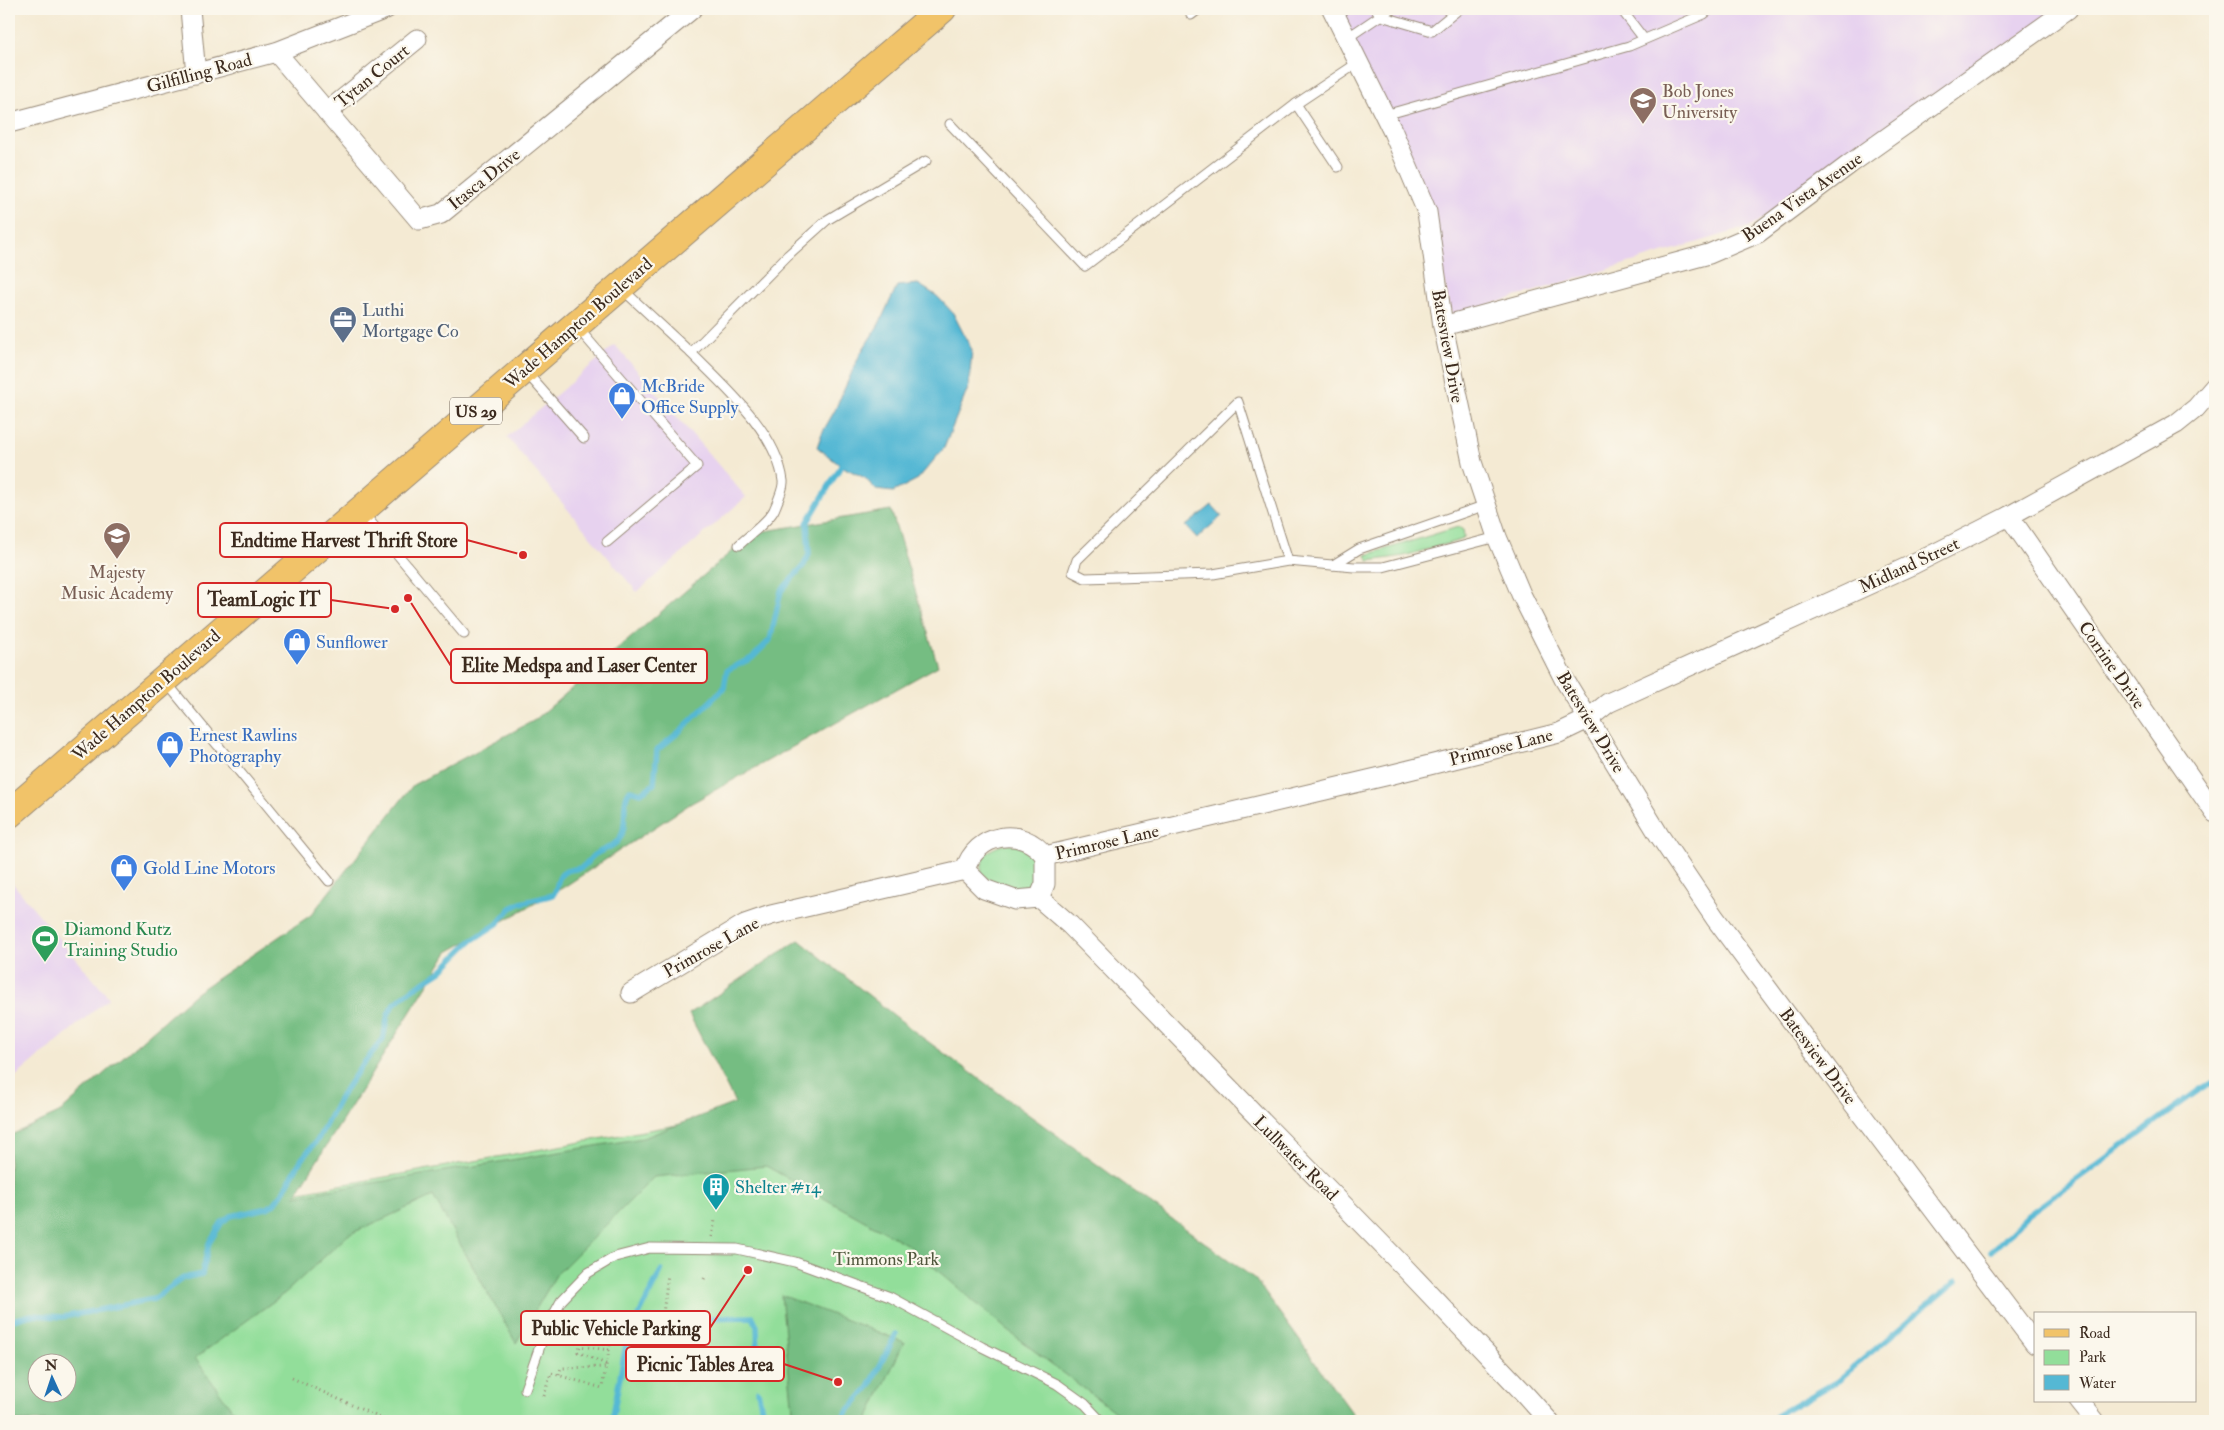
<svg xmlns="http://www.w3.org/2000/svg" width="2224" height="1430" font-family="'IM FELL Double Pica',serif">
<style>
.built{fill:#e7d2ef}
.green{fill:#92de9a;stroke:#66845c;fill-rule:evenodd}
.forest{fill:#75bd82;stroke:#587450;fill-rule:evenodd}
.water{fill:#55b8d4;stroke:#487179}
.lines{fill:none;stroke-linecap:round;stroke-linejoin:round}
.stream{stroke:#55b8d4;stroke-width:5.5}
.service-casing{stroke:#988a78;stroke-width:11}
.minor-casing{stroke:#988a78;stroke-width:21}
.primary-casing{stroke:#988a78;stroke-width:30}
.path{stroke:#988a78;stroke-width:3;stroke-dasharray:1 4;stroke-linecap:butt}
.service{stroke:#fff;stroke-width:9}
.minor{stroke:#fff;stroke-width:19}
.primary{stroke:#f1c369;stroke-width:28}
.labels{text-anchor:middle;stroke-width:4.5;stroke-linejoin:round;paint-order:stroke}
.shield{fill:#fbf7ec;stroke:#75685c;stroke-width:1}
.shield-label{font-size:16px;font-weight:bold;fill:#3b2a1e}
.street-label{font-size:18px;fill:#3b2a1e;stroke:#fbf7ec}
.education-label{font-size:18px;fill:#785e54;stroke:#fbf7ec;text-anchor:start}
.service-label{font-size:18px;fill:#4e5e75;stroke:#fbf7ec;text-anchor:start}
.shop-label{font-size:18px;fill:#366cbe;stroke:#fbf7ec;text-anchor:start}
.leisure-label{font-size:18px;fill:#27864d;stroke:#fbf7ec;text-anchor:start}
.culture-label{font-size:18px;fill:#0d838f;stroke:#fbf7ec;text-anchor:start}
.park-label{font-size:18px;fill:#51573d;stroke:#fbf7ec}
.leader{fill:none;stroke:#d62828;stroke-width:2}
.callout-dot{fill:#d62828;stroke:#fbf7ec;stroke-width:2}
.callout{fill:#fbf7ec;stroke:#d62828;stroke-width:2}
.callout-label{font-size:19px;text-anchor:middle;font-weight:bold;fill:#3b2a1e}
</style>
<rect width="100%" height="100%" fill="#fbf7ec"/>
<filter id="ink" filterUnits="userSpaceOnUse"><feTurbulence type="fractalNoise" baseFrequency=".02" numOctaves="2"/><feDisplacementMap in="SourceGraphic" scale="10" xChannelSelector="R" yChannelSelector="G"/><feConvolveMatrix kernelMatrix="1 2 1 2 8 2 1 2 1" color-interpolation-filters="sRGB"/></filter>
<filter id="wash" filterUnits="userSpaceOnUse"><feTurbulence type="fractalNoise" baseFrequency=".0096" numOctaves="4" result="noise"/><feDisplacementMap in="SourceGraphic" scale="20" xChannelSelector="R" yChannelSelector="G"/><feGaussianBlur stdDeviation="1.12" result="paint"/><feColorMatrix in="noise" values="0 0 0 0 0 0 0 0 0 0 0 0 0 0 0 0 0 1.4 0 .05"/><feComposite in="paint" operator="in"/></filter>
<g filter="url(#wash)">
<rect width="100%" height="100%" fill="#f4ead3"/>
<g class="built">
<path d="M1333,9h725l-306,217 -300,90 -28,-127z"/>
<path d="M615,345l131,152 -109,95 -130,-155z"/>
<path d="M9,879l100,119 -100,84z"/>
</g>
<g class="green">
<path d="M1458,527l5,2 1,8 -3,3 -57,16 -35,5 -3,-6z"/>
<path d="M1004,844c27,1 36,16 26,41 -22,5 -32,5 -49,-12 2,-20 5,-22 23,-29z"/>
<path d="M767,1109l505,312h-1263l28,-182zM38,1362h30v30h-30z"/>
</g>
<g class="forest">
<path d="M891,510l47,156 -248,138 -126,83 -116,65 -153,244 348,-58 92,-35 -46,-89 110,-74 120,95 336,244 103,142h-231l-115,-87 -104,-89 -142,-79 -112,11 -98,98 -40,68 -83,-147 -85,39 -63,58 -90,65 38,53 31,10h-255v-285l50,-23 137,-120 115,-78 102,-130 122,-65 218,-187zM38,1362h30v30h-30z"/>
<path d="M781,1295l123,47 -37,79h-73z"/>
</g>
<g class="water">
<path d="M918,284l19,12 16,17 19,37 -3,36 -25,62 -26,31 -25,13 -17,-2 -11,-12 -24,-12 -24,-19 5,-14 12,-21 26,-58 19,-30 18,-38z"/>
<path d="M1212,505l10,11 -25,22 -11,-12z"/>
</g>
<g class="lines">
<g class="stream">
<path d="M1991,1252l37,-37 171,-125 16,-9"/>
<path d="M639,1315l22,-44"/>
<path d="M648,1319l105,-2 4,9 1,31"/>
<path d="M9,1321l22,-6 32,2 91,-18 29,-21 19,-4 7,-31 13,-21 9,-6 36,-8 7,-4 8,-10 19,-34 17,-21 23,-43 19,-28 23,-29 5,-24 5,-10 18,-15 30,-19 30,-30 26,-17 14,-16 10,-5 32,-8c5,-6 3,-15 9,-21 5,-5 11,-4 18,-6 6,-2 9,-9 14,-13 8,-6 20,-7 26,-17 9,-14 0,-35 10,-48l11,3 13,-9 3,-34 22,-18 45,-44 3,-18 25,-12 18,-18 11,-49 23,-26 5,-11 -2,-31 34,-57"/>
<path d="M758,1391l6,30"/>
<path d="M613,1415l16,-87"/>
<path d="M839,1421l30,-34 27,-53"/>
<path d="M1767,1421l69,-39 120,-101"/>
</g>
</g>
</g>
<g filter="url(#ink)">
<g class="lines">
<defs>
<g id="service">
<path d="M1376,9l5,7 51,15 27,-22"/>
<path d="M1621,9l23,30"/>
<path d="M1191,15l8,-6"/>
<path d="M1347,38l43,-29"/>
<path d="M1296,104l42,63"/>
<path d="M1385,115l244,-69 75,-32 6,-5"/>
<path d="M950,124l135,142 211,-162 63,-42"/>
<path d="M622,289l69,64 97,-98 39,-35 99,-59"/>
<path d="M577,327l120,139 -90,76"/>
<path d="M691,353c33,33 86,79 92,128 1,7 -6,22 -9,29 -5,11 -26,26 -35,35"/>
<path d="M526,372l58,66"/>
<path d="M363,513l101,121"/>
<path d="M1288,561l-50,-159 -161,158 -4,12 12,6 128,-4 75,-13 66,6h29l114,-30"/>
<path d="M1333,565l26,-16 127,-44"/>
<path d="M166,682l163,199"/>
<path d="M525,1389l21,-60 15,-28 27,-28 27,-16 35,-9 87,1 58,13 95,35 92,50 75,37 28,20 16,17"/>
</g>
<g id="minor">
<path d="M190,9l6,65"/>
<path d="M1332,9l61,123 34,80 16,114 29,136 25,75 24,57 43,85 95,156 56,83 134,180 186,246"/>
<path d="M276,52l143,168 22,-6 251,-205"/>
<path d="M327,112l90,-73"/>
<path d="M9,123l267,-71 110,-43"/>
<path d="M1443,326l266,-72 49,-21 92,-69 218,-155"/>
<path d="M2009,516l206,297"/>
<path d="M1045,856v28l-6,14 31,27 333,341 119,125 27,30"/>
<path d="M965,870l19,19 31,11 24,-2"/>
<path d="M631,993l114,-69 26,-9 194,-45c11,-37 57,-45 80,-14l340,-80 174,-43 29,-14 20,-16 306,-139 95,-48 167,-92 20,-16 19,-22"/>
<path d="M2079,1401l16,20"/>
</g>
<path id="primary" d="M9,814l933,-805"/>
</defs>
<use href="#service" class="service-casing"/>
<use href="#minor" class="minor-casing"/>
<use href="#primary" class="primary-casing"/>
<g class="path">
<path d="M712,1237l3,-17"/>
<path d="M704,1279l1,-2"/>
<path d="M641,1323v4h6"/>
<path d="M606,1364l-28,-12 2,-6 29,4"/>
<path d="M559,1375l2,-7 45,-1"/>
<path d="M292,1378l95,43"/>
<path d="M544,1396l7,-23 51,15 12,-65 48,-1 6,-48"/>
</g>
<use href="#service" class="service"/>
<use href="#minor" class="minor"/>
<use href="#primary" class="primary"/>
</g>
</g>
<defs>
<symbol id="university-pin" viewBox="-11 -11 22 30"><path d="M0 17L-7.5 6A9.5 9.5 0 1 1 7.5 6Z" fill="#8d6e63" stroke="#fbf7ec"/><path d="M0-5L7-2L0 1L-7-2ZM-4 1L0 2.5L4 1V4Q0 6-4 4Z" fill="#fff"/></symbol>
<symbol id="office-pin" viewBox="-11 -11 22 30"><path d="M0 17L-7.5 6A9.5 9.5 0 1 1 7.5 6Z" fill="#5c6f8a" stroke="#fbf7ec"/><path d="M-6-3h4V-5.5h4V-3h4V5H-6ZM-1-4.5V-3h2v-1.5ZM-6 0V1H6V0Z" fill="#fff"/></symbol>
<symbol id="shop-pin" viewBox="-11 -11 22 30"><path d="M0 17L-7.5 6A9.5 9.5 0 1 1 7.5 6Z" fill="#3f7fe0" stroke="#fbf7ec"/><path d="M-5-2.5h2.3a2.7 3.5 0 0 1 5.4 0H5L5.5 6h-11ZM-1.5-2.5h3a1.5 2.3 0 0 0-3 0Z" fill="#fff"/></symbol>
<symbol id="school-pin" viewBox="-11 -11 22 30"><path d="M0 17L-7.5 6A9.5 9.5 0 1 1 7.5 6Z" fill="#8d6e63" stroke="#fbf7ec"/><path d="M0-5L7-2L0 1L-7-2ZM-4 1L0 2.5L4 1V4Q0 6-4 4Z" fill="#fff"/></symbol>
<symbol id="stadium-pin" viewBox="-11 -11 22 30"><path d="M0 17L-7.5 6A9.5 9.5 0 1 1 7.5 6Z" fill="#2e9e5b" stroke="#fbf7ec"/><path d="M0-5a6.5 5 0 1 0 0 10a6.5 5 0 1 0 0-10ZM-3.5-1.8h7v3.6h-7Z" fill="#fff"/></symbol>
<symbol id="building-pin" viewBox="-11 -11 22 30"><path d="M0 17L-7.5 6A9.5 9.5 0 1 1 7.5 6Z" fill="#0f9aa8" stroke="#fbf7ec"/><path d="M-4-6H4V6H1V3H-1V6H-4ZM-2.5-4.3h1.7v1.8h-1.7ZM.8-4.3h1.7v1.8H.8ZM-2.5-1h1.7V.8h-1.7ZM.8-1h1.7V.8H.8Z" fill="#fff"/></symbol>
</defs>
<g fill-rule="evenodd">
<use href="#university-pin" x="1627" y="85" width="32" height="43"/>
<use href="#office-pin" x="327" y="304" width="32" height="43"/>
<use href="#shop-pin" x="606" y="380" width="32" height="43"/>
<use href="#school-pin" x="101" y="520" width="32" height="43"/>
<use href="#shop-pin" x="281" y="626" width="32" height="43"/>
<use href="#shop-pin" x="154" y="729" width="32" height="43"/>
<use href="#shop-pin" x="108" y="852" width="32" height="43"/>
<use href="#stadium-pin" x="29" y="923" width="32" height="43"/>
<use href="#building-pin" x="700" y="1171" width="32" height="43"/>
</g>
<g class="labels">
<rect class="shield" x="450" y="397.5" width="52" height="27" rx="4"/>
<g class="shield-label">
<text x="476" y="417">US 29</text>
</g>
<g class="street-label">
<text transform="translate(199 73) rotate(-15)" y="6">Gilfilling Road</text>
<text transform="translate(372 76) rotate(-39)" y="6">Tytan Court</text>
<text transform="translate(484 179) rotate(-39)" y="6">Itasca Drive</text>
<text transform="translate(1802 197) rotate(-35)" y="6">Buena Vista Avenue</text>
<text transform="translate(578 323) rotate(-41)" y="6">Wade Hampton Boulevard</text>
<text transform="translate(1448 346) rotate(80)" y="6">Batesview Drive</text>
<text transform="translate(1909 565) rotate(-25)" y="6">Midland Street</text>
<text transform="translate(2112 665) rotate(55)" y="6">Corrine Drive</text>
<text transform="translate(146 695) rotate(-41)" y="6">Wade Hampton Boulevard</text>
<text transform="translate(1591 722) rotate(59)" y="6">Batesview Drive</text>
<text transform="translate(1501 747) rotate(-14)" y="6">Primrose Lane</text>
<text transform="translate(1107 842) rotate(-13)" y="6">Primrose Lane</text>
<text transform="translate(711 947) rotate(-29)" y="6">Primrose Lane</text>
<text transform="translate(1818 1056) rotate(53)" y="6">Batesview Drive</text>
<text transform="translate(1296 1158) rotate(45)" y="6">Lullwater Road</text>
</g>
<g class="education-label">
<text x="1662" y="97">Bob Jones<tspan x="1662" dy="21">University</tspan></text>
<text x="117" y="578" text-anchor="middle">Majesty<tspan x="117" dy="21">Music Academy</tspan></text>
</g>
<g class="service-label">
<text x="362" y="316">Luthi<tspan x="362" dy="21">Mortgage Co</tspan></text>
</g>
<g class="shop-label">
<text x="641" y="392">McBride<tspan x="641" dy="21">Office Supply</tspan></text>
<text x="316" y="648">Sunflower</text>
<text x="189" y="741">Ernest Rawlins<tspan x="189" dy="21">Photography</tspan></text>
<text x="143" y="874">Gold Line Motors</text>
</g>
<g class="leisure-label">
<text x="64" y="935">Diamond Kutz<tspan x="64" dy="21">Training Studio</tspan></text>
</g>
<g class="culture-label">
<text x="735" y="1193">Shelter #14</text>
</g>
<g class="park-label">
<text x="886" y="1265">Timmons Park</text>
</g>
</g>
<path class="leader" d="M523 555L467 540M395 609L331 600M408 598L451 666M748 1270L710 1328M838 1382L784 1364"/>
<g class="callout-dot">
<circle cx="523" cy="555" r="5"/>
<circle cx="395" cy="609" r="5"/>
<circle cx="408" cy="598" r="5"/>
<circle cx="748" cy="1270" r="5"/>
<circle cx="838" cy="1382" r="5"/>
</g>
<g class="callout">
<rect x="220" y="523" width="247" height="34" rx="5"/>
<rect x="198" y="583" width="133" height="34" rx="5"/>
<rect x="451" y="649" width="256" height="34" rx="5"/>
<rect x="521" y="1311" width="189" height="34" rx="5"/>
<rect x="626" y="1347" width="158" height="34" rx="5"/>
</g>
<g class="callout-label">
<text x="344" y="547">Endtime Harvest Thrift Store</text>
<text x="264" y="606">TeamLogic IT</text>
<text x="579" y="672">Elite Medspa and Laser Center</text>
<text x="616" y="1335">Public Vehicle Parking</text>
<text x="705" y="1371">Picnic Tables Area</text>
</g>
<rect width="2224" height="1430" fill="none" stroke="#fbf7ec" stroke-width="30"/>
<rect x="2034" y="1312" width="162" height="90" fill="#fbf7ec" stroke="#aea59a"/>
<rect x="2044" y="1329" width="25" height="8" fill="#f1c369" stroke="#aea59a"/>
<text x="2079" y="1338" font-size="15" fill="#3b2a1e">Road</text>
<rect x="2044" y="1350" width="25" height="15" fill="#92de9a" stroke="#aea59a"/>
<text x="2079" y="1362" font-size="15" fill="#3b2a1e">Park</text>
<rect x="2044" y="1375" width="25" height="15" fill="#55b8d4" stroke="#aea59a"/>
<text x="2079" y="1388" font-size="15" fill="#3b2a1e">Water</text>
<g transform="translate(52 1378) rotate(357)"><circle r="24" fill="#fbf7ec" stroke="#aea59a"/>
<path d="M0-4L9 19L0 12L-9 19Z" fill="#1f6fb2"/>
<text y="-8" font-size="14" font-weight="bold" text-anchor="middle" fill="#3b2a1e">N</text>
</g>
</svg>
